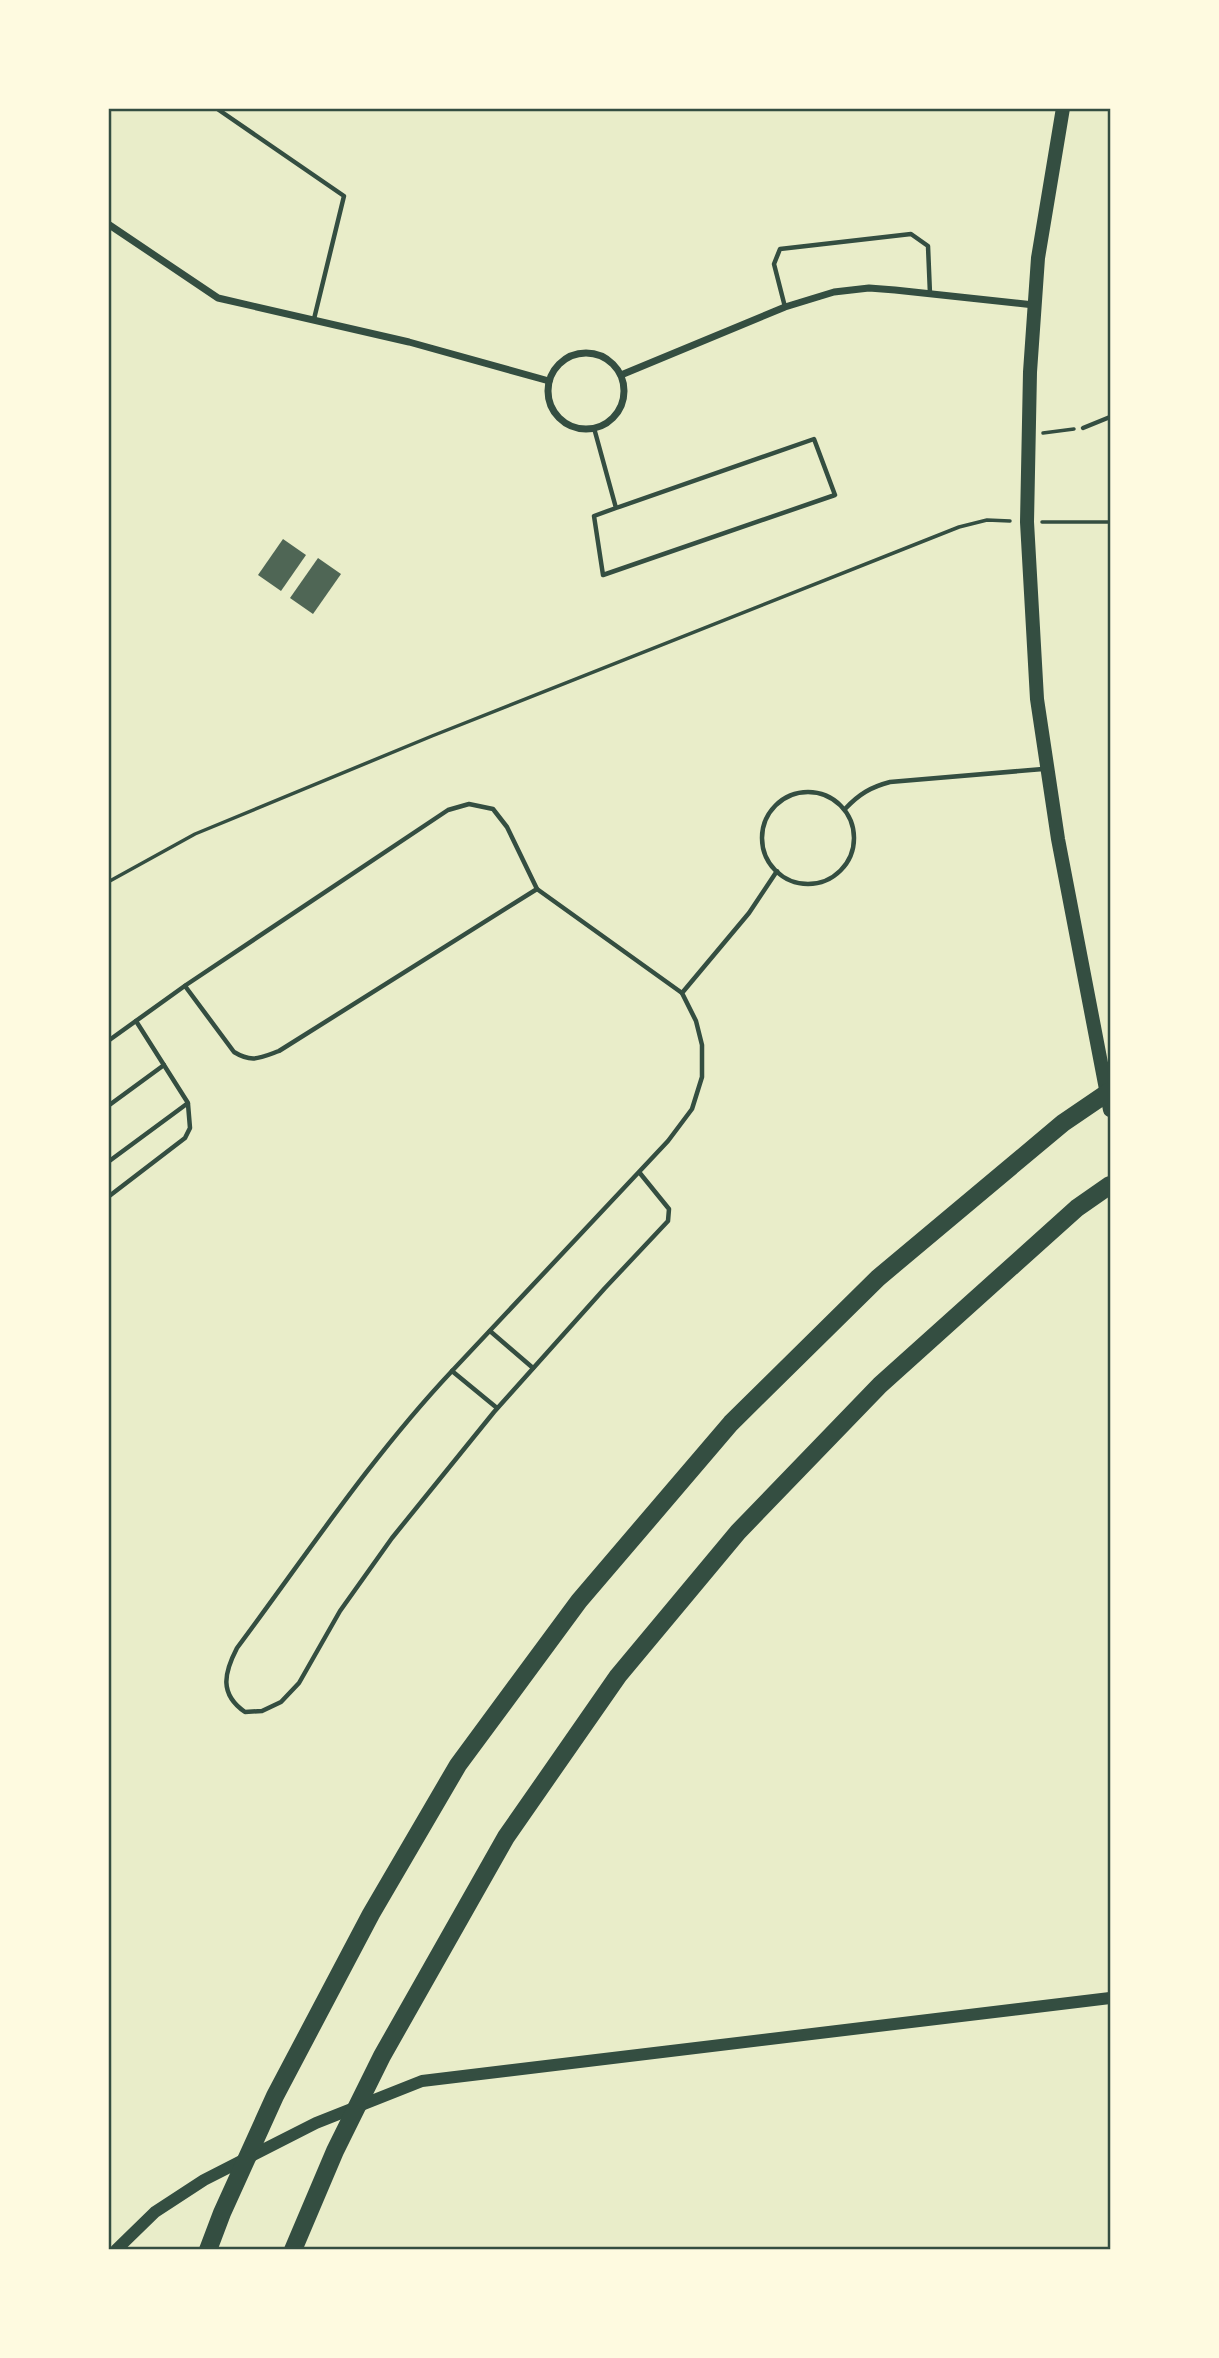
<svg xmlns="http://www.w3.org/2000/svg" width="1219" height="2358" font-family="'Varela Round',sans-serif">
<style>
.building{fill:#4f6655}
.lines{fill:none;stroke-linecap:round;stroke-linejoin:round}
.path{stroke:#344e41;stroke-width:3.5}
.service{stroke:#344e41;stroke-width:4.5}
.minor{stroke:#344e41;stroke-width:7}
.tertiary{stroke:#344e41;stroke-width:12}
.secondary{stroke:#344e41;stroke-width:14}
.motorway{stroke:#344e41;stroke-width:18}
.neatline{fill:none;stroke:#344e41;stroke-width:2.5}
</style>
<rect width="100%" height="100%" fill="#e9edc9"/>
<g class="building">
<path d="M283,539l23,16 -25,36 -23,-16z"/>
<path d="M318,558l23,16 -28,40 -23,-16z"/>
</g>
<g class="lines">
<g class="path">
<path d="M1043,433l31,-4"/>
<path d="M1042,522h68"/>
<path d="M108,882l87,-48 237,-98 527,-209 28,-7 23,1"/>
</g>
<g class="service">
<path d="M216,108l128,88 -30,123"/>
<path d="M785,307l-11,-43 6,-15 131,-15 17,12 2,48"/>
<path d="M594,428l22,80 198,-69 21,56 -232,80 -9,-59 22,-8"/>
<path d="M1083,428l27,-11"/>
<circle cx="808" cy="838" r="46"/>
<path d="M845,809c14,-15 26,-22 45,-27l153,-13"/>
<path d="M185,986l49,66c18,11 26,6 45,-1l258,-162"/>
<path d="M108,1041l78,-56 262,-175 21,-6 24,5 14,18 30,62 145,104"/>
<path d="M108,1106l56,-41"/>
<path d="M108,1162l80,-59 -52,-82"/>
<path d="M639,1172l30,37 -1,12 -63,67 -111,124 -102,126 -52,73 -41,72 -18,19 -19,9 -17,1c-26,-18 -21,-39 -8,-64 70,-94 135,-192 215,-277l216,-230 24,-32 10,-32v-32l-6,-24 -14,-28 67,-80 28,-42"/>
<path d="M108,1197l77,-59 5,-10 -2,-24"/>
<path d="M490,1331l43,37"/>
<path d="M452,1371l45,37"/>
</g>
<g class="minor">
<path d="M108,224l110,74 191,44 140,39"/>
<circle cx="586" cy="391" r="38"/>
<path d="M621,375l164,-68 49,-15 35,-4 26,2 139,15"/>
</g>
<path class="tertiary" d="M116,2250l39,-38 49,-32 112,-57 106,-42 688,-83"/>
<path class="secondary" d="M1063,108l-25,150 -8,114 -3,150 10,177 21,140 52,271"/>
<g class="motorway">
<path d="M208,2250l14,-37 53,-117 96,-182 87,-149 121,-164 152,-178 147,-145 185,-155 47,-32"/>
<path d="M293,2250l42,-99 47,-95 124,-219 112,-161 120,-144 142,-147 197,-177 33,-23"/>
</g>
</g>
<rect width="1219" height="2358" fill="none" stroke="#fefae0" stroke-width="220"/>
<rect x="110" y="110" width="999" height="2138" class="neatline"/>
</svg>
